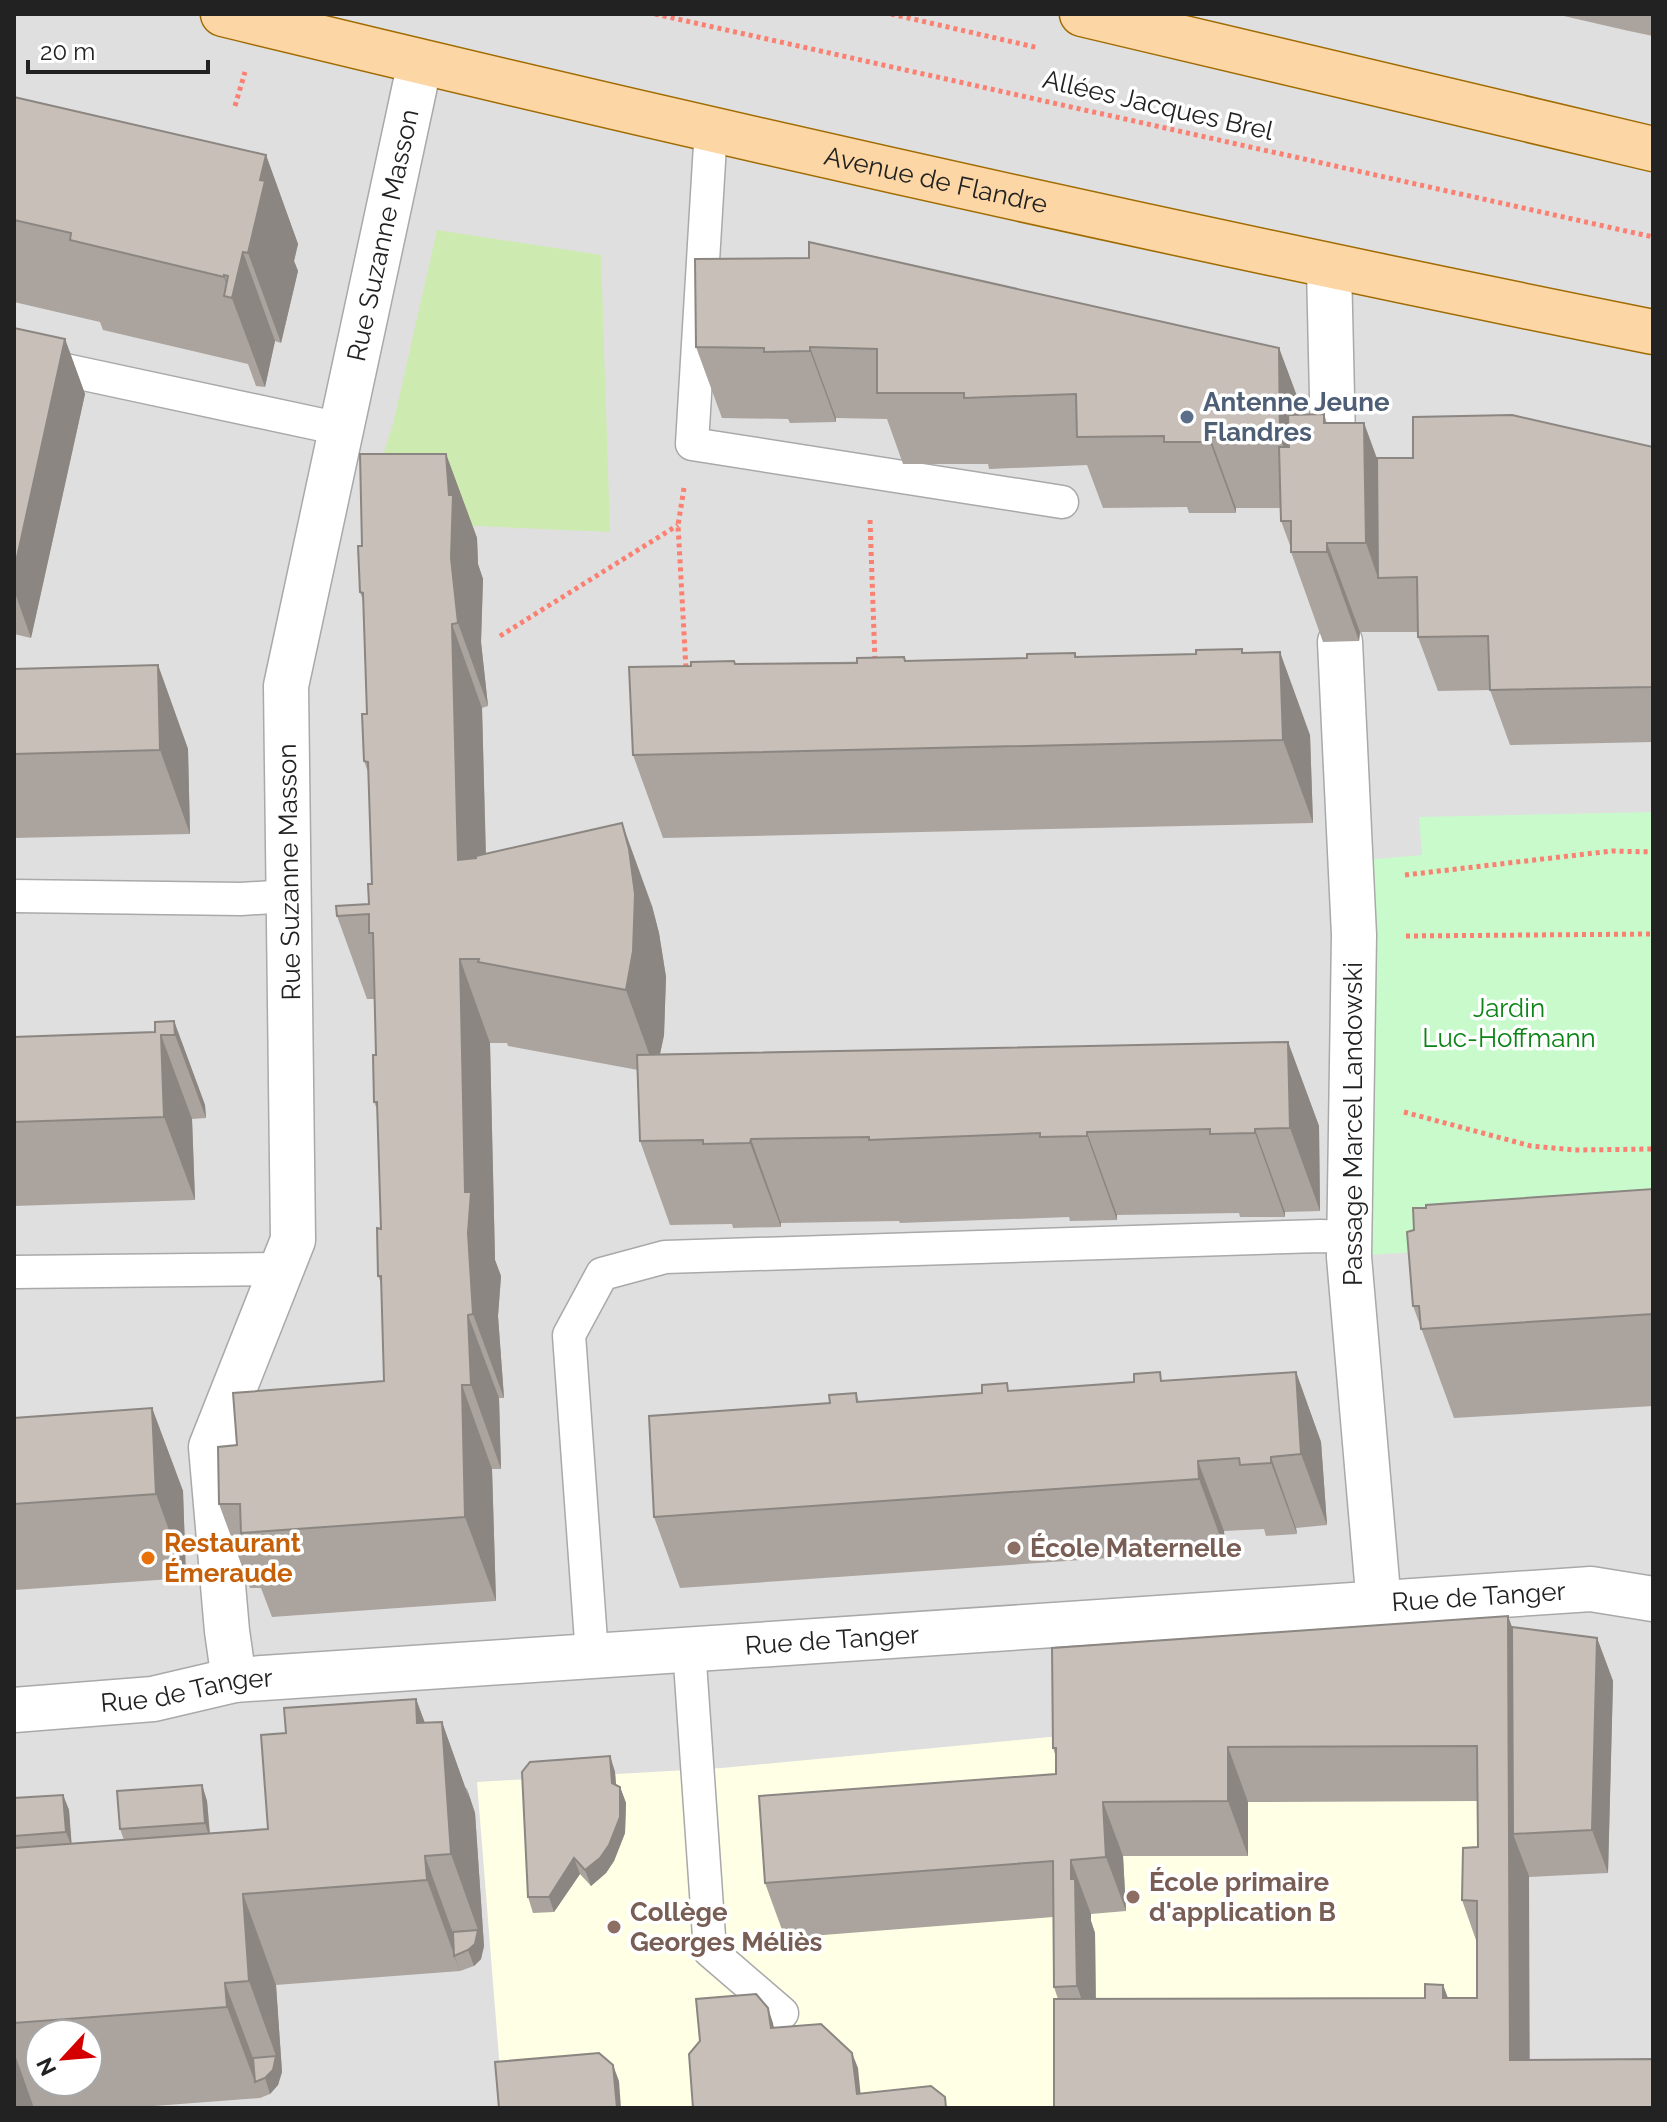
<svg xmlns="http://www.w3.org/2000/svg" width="1667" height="2122" font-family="Raleway,sans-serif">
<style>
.residential{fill:#e0dfdf;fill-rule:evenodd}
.education{fill:#ffffe5}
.grass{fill:#cdebb0}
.park{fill:#c8facc}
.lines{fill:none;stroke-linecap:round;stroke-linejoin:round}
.service-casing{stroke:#a9a9a9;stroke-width:35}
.pedestrian-casing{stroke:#a9a9a9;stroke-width:47}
.tertiary-casing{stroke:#a9a9a9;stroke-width:47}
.primary-casing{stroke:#a06b00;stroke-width:47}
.path{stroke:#fa8072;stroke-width:5;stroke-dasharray:4 4;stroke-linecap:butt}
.service{stroke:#fff;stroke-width:32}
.pedestrian{stroke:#fff;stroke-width:44}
.tertiary{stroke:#fff;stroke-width:44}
.primary{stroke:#fcd6a4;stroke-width:44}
.wall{fill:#aba49e;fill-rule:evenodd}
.shaded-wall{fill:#8b8681}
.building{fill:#c7bfb8;stroke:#8b8681;stroke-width:2}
.service-dot{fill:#5c6f8a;stroke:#fff;stroke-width:3}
.education-dot{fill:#8d6e63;stroke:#fff;stroke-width:3}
.food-dot{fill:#e8710a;stroke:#fff;stroke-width:3}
.labels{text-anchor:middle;stroke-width:7;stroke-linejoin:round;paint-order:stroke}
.street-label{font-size:26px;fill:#222;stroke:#fff}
.service-label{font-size:26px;font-weight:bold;fill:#4e5e75;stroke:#fff;text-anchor:start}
.park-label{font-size:26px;fill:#0c8416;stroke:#fff}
.food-label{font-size:26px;font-weight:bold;fill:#c56008;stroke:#fff;text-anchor:start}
.education-label{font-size:26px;font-weight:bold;fill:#785e54;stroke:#fff;text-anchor:start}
</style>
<rect width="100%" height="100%" fill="#f2efe9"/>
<path class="residential" d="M14,14h1639v2094h-1639zM40,2034h48v48h-48z"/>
<path class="education" d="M1528,1670l2,438h-1027l-26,-326 245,-14 349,-33z"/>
<path class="grass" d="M437,230l164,25 9,277 -248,-11 31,-97z"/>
<path class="park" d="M1653,812v425l-285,18 -3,-395 57,-5 -3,-38z"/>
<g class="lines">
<defs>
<g id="service">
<path d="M711,128l-19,316 370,58"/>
<path d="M14,359l327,70"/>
<path d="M14,896l227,3 48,-3"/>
<path d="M14,1272l268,-3"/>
<path d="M689,1648l21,303 72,62"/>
<path d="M592,1655l-23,-320 33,-61 63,-17 655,-21 29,1"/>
</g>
<g id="pedestrian">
<path d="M1329,267l5,217"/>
<path d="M1340,642l14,293 -5,322 30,348"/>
<path id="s1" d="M234,1680l-7,-49 -16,-184 82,-207 -7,-554 134,-624"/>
</g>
<g id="tertiary">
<path id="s2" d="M14,1710l139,-11 81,-19 1357,-91 62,10"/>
</g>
<g id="primary">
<path id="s3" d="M223,14c474,115 951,222 1430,318"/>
<path d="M1082,14l571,135"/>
</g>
</defs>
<use href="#service" class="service-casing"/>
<use href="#pedestrian" class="pedestrian-casing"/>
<use href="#tertiary" class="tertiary-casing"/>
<use href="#primary" class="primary-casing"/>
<g class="path">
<path d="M655,14l998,223"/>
<path d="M891,14l148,34"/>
<path d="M235,106l10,-34"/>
<path d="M684,488l-6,37 8,144"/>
<path d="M870,520l5,142"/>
<path d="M500,636l178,-111"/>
<path d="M1405,875l207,-24 41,1"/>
<path d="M1406,936l247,-2"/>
<path d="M1404,1112l127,34 44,4 78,-1"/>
</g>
<use href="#service" class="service"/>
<use href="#pedestrian" class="pedestrian"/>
<use href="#tertiary" class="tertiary"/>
<use href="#primary" class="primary"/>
</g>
<g class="wall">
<path d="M1555,14h98v22l-24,-5z"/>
<path d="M14,97l252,58 32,89 -4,17 4,10 -17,72 -6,-2 -10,46 -9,-1 -8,-22 -145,-34 -3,-8 -86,-20z"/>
<path d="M14,328l51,11 20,55 -54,244 -17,-4z"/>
<path d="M696,347l583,1 25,67 20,-1 3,9h37l13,35h36l240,-11v295l-143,3 -20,-55 -52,1 -20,-54v-5h-58l-1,9 -36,1 -32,-90v-4l-10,-27 -1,-13h-44v5h-47l-2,-6 -84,1 -16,-43 -98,4 -1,-5h-85l-16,-45 -51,-1v4l-46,1 -2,-4 -66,-1z"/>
<path d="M446,454l31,84 1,26 5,15 -2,63 7,64 -6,2 4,146 166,52 7,27 7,44 -2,58 -4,19 628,-12 31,84 1,85 -35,1v5h-45l-1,-4 -122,2v5l-47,1 -1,-4 -169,6 -1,-2 -118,2v4l-48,1 -1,-4 -62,1 -30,-84 -2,-71 -130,-24 -1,-3h-17l5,217 6,16 -3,40 6,82h-5l2,71h-9l4,132 -224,16 -11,-29h-11l-31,-84 18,-59 147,-64 -3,-98 -3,-7 3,-47 -4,-120 -3,-7 2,-47 -1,-56h-8l-30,-83 32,-12 3,-20 -4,-112 -4,-11 3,-47 -3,-111 -4,-11 2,-46z"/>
<path d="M1242,649l1,4 67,82 3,88 -650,15 -30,-83 103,-91 291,-6 48,-5 2,4 119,-3z"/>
<path d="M158,665l30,84 2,85 -176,4v-169z"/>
<path d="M174,1021l31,84 1,13 -14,1 3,81 -181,6v-169l141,-5z"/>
<path d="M1653,1189v217l-199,12 -41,-112z"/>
<path d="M1296,1372l25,70 6,83 -31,3 1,6 -31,2 -2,-7 -40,2 1,19 -545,38 -26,-71 202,-124 3,9z"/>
<path d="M152,1408l31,83 3,87 -172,12v-172z"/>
<path d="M1512,1627l85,11 16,43 -5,192 -79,4v-1v184l124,48h-599l4,-109 -4,-12 -1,-70 -268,21 -20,-55 291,-109v-17l-3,-9zM1478,1801v46l-16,53 15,43v55h-29l-5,-13 -18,13 -329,1 -1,-66 -4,-12v-7l35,-3 -3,-55h125v-54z"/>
<path d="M416,1699l9,24 17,-1 23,65 2,2 8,24 9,133 -3,13 -7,7 -14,5 -184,14 6,87 -4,13 -8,9 -10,4 -132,10h-114v-310l49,-3 6,15 2,33 53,-3 -4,-11 82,-44 5,16 3,32 58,-4 18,-96zM40,2034h48v48h-48z"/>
<path d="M610,1756l5,16 1,13 4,2 6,16 -1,30 -11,28 -8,12 -15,13 -11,-12 -26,38 -21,1 -5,-16z"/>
</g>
<g class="shaded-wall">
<path d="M266,155l32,89 -4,17 4,10 -17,72 -33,-90 12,-73z"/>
<path d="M243,252l32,89 -10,46 -41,-110v-2l8,22z"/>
<path d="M65,339l20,55 -54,244 -17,-48v-19z"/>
<path d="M810,347l26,71v4l-26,-71z"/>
<path d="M1279,348l26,70 1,90 -26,-71z"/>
<path d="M1364,423l32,90 -18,65 -12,-35z"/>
<path d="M1210,437l26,71v5l-26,-71z"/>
<path d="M446,454l31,84 1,26 5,15 -2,63 7,64 -30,-83 -7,-65z"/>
<path d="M1327,543l33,89 -1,9 -32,-89z"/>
<path d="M452,624l30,84 6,235 -30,-83z"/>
<path d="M1280,652l30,83 3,88 -30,-83z"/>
<path d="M158,665l30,84 2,85 -30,-84z"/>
<path d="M622,823l30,83 7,27 7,44 -2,58 -8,38 -30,-83z"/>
<path d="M460,959l30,84 5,217 6,16 -3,40 6,82 -31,-84 -8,-122z"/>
<path d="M174,1021l31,84 1,13 -31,-83z"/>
<path d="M161,1035l31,84 3,81 -31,-83z"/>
<path d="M1288,1042l31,84 1,85 -30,-83z"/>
<path d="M1255,1129l30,83v5l-30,-84z"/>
<path d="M1087,1132l30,83v5l-30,-84z"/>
<path d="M751,1139l30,84v4l-31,-84z"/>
<path d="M468,1315l31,83 2,71 -30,-84z"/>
<path d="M1296,1372l25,70 6,83 -26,-71z"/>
<path d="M462,1385l30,84 4,132 -31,-84z"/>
<path d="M152,1408l31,83 3,87 -30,-84z"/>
<path d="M1271,1457l25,71 1,6 -26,-71z"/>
<path d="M1198,1461l26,70 1,19 -26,-71z"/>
<path d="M1508,1616l20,54 -15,164 16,42 1,232 -20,-48z"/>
<path d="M1597,1638l16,43 -5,192 -16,-43z"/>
<path d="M416,1699l30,82 -4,-59 27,76 -2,-9 8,24 9,133 -3,13 -7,7 -6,-16 10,-20 -27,-76 -34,-131z"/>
<path d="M1228,1747l20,55v54l-20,-55z"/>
<path d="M610,1756l5,16 2,27 -5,-16z"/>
<path d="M202,1785l5,16 3,38 -5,-16z"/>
<path d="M620,1787l6,16 -1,30 -11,28 -8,12 -15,13 -6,-16z"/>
<path d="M63,1795l6,15 3,38 -6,-16z"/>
<path d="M1103,1802l20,54 3,55 -20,-54z"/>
<path d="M425,1856l33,91 -4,9 6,15 -33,-91z"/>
<path d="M574,1858l6,16 -26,38 -5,-15z"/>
<path d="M1071,1860l20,54v7l4,12 1,107 -19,-54z"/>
<path d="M243,1894l33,91 6,87 -4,13 -8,9 -5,-16 11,-22 -27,-75z"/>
<path d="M225,1983l34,91 -4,8 -28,-75z"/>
<path d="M1443,1985l20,54 -20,-41z"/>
<path d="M768,2008l5,15 4,21 -6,-16z"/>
<path d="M14,2052l20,56h-20z"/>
<path d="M852,2053l6,15 4,40 -5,-14z"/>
<path d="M613,2065l6,16 2,27h-4z"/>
</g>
<g class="building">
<path d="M14,97l252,58 -6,25 5,1 -17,72 -5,-1 -11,46 -8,-2 4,-20 -4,-1v2l-154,-37 1,-7 -57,-13z"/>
<path d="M809,242l470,106 1,89h-70v5h-46v-6l-87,1 -1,-43 -112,4v-5h-87v-44l-67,-2v4l-46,1v-4l-68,-1 -1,-88 114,-1z"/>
<path d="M14,328l51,11 -51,232z"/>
<path d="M1324,414v9h40l2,120h-39v9h-36v-31h-10l-2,-74h10l-1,-32z"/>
<path d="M1512,415l141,32v240l-163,3 -2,-54 -70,1 -1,-60 -39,1 -1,-120h36v-41z"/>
<path d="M360,454h86l3,41h4l-2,63 7,65 -6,1 6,236 18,-2v-2l146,-33 7,26 6,45 -2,57 -7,39 -148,-28 1,-3h-19l5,233h6l-3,41 5,81 -5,1 3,70h-9l3,132 -224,16 -1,-29h-21l-1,-57 19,-2 -4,-52 151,-12 -3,-105h-3l-1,-48 4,1 -4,-127h-3l-1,-47h3l-3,-122h-4v-19l-32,2 -1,-10 33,-2 -1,-20h4l-4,-122 -4,-1 -2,-47h5l-4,-121 -3,-1 -2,-46h4z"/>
<path d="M1242,649v4l38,-1 3,88 -650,15 -4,-88 62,-1v-4l43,-1 1,3 122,-1v-5l47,-1 1,4 122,-3v-4l48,-1v4l121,-3v-4z"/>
<path d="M158,665l2,85 -146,4v-85z"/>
<path d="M174,1021l1,14h-14l3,82 -150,5v-85l141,-5v-10z"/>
<path d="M1288,1042l2,86 -35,1v4l-45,1v-5l-123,3v4l-47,1v-4l-171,7v-3l-118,2 -1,4 -47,1v-4l-63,1 -3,-86z"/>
<path d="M1653,1189v125l-232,15 -2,-23h-6l-6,-74 7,-2 -1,-22h13v-3z"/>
<path d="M1160,1372l1,9 135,-9 5,82 -30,3v6l-31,2 -1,-7 -41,3 1,18 -545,38 -5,-101 181,-13 -1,-8 27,-2 1,9 125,-9v-8l25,-2 1,8 126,-9v-8z"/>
<path d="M152,1408l4,86 -142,10v-86z"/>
<path d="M1508,1616l2,444 143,-1v49l-288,-1v1h-311v-109l371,-1v-14l18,1v13h34v-97l-15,-1 1,-52 15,-1 -1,-101 -249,1v54l-125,1 3,55 -35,3v19h4l2,107 -23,1 -1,-126 -288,22 -6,-87 297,-22v-26h-3l-1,-100z"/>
<path d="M1512,1627l85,11 -5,192 -79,4z"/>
<path d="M416,1699l1,24 25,-1 9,132 -26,2 2,24 -184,14 6,87 -24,2 2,24 -213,16v-175l254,-19 -7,-94 25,-2 -2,-25z"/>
<path d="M610,1756l2,27 8,4v30l-11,28 -9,13 -15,12 -11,-12 -25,39h-21l-6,-125 8,-10z"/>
<path d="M202,1785l3,38 -85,6 -3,-38z"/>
<path d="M63,1795l3,37 -52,4v-38z"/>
<path d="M478,1930l-3,14 -7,6 -14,6 -1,-24z"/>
<path d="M756,1994l12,14 3,20 50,-4 31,29 5,41 74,-8 14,11 1,11h-253l-4,-54 11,-13 -4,-42z"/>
<path d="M599,2053l14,12 4,43h-118l-4,-46z"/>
<path d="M276,2056l-3,14 -8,8 -10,4 -2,-24z"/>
</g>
<circle class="service-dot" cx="1187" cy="417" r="8"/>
<g class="education-dot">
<circle cx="1014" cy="1548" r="8"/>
<circle cx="1133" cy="1897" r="8"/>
<circle cx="614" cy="1927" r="8"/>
</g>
<circle class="food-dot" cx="148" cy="1558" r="8"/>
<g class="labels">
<g class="street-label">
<text transform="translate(1158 105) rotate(13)" y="9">Allées Jacques Brel</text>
<text dy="9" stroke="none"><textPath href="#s3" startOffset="732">Avenue de Flandre</textPath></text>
<text dy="9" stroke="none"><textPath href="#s1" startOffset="1472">Rue Suzanne Masson</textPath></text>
<text transform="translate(289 872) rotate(-91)" y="9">Rue Suzanne Masson</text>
<text transform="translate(1353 1124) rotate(-90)" y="9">Passage Marcel Landowski</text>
<text dy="9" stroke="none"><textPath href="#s2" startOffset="1470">Rue de Tanger</textPath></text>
<text dy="9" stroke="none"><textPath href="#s2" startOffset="822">Rue de Tanger</textPath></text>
<text dy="9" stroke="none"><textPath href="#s2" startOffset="174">Rue de Tanger</textPath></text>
</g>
<g class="service-label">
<text x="1203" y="411">Antenne Jeune<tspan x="1203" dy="30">Flandres</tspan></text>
</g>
<g class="park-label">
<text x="1509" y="1017">Jardin<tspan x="1509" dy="30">Luc-Hoffmann</tspan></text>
</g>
<g class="food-label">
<text x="164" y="1552">Restaurant<tspan x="164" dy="30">Émeraude</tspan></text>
</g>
<g class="education-label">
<text x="1030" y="1557">École Maternelle</text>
<text x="1149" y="1891">École primaire<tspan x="1149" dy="30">d'application B</tspan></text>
<text x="630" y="1921">Collège<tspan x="630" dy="30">Georges Méliès</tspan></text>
</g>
</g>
<rect width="1667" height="2122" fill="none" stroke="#222222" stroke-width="32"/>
<g transform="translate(64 2058) rotate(244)"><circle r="38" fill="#ffffff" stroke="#a7a7a7" stroke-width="2"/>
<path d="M0-6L14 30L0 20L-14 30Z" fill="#d40000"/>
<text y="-12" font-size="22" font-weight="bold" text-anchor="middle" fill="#222222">N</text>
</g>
<path d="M28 60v12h180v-12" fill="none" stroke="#222222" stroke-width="4"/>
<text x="40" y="60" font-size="24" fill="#222222" stroke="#ffffff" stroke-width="6" paint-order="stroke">20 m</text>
</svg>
